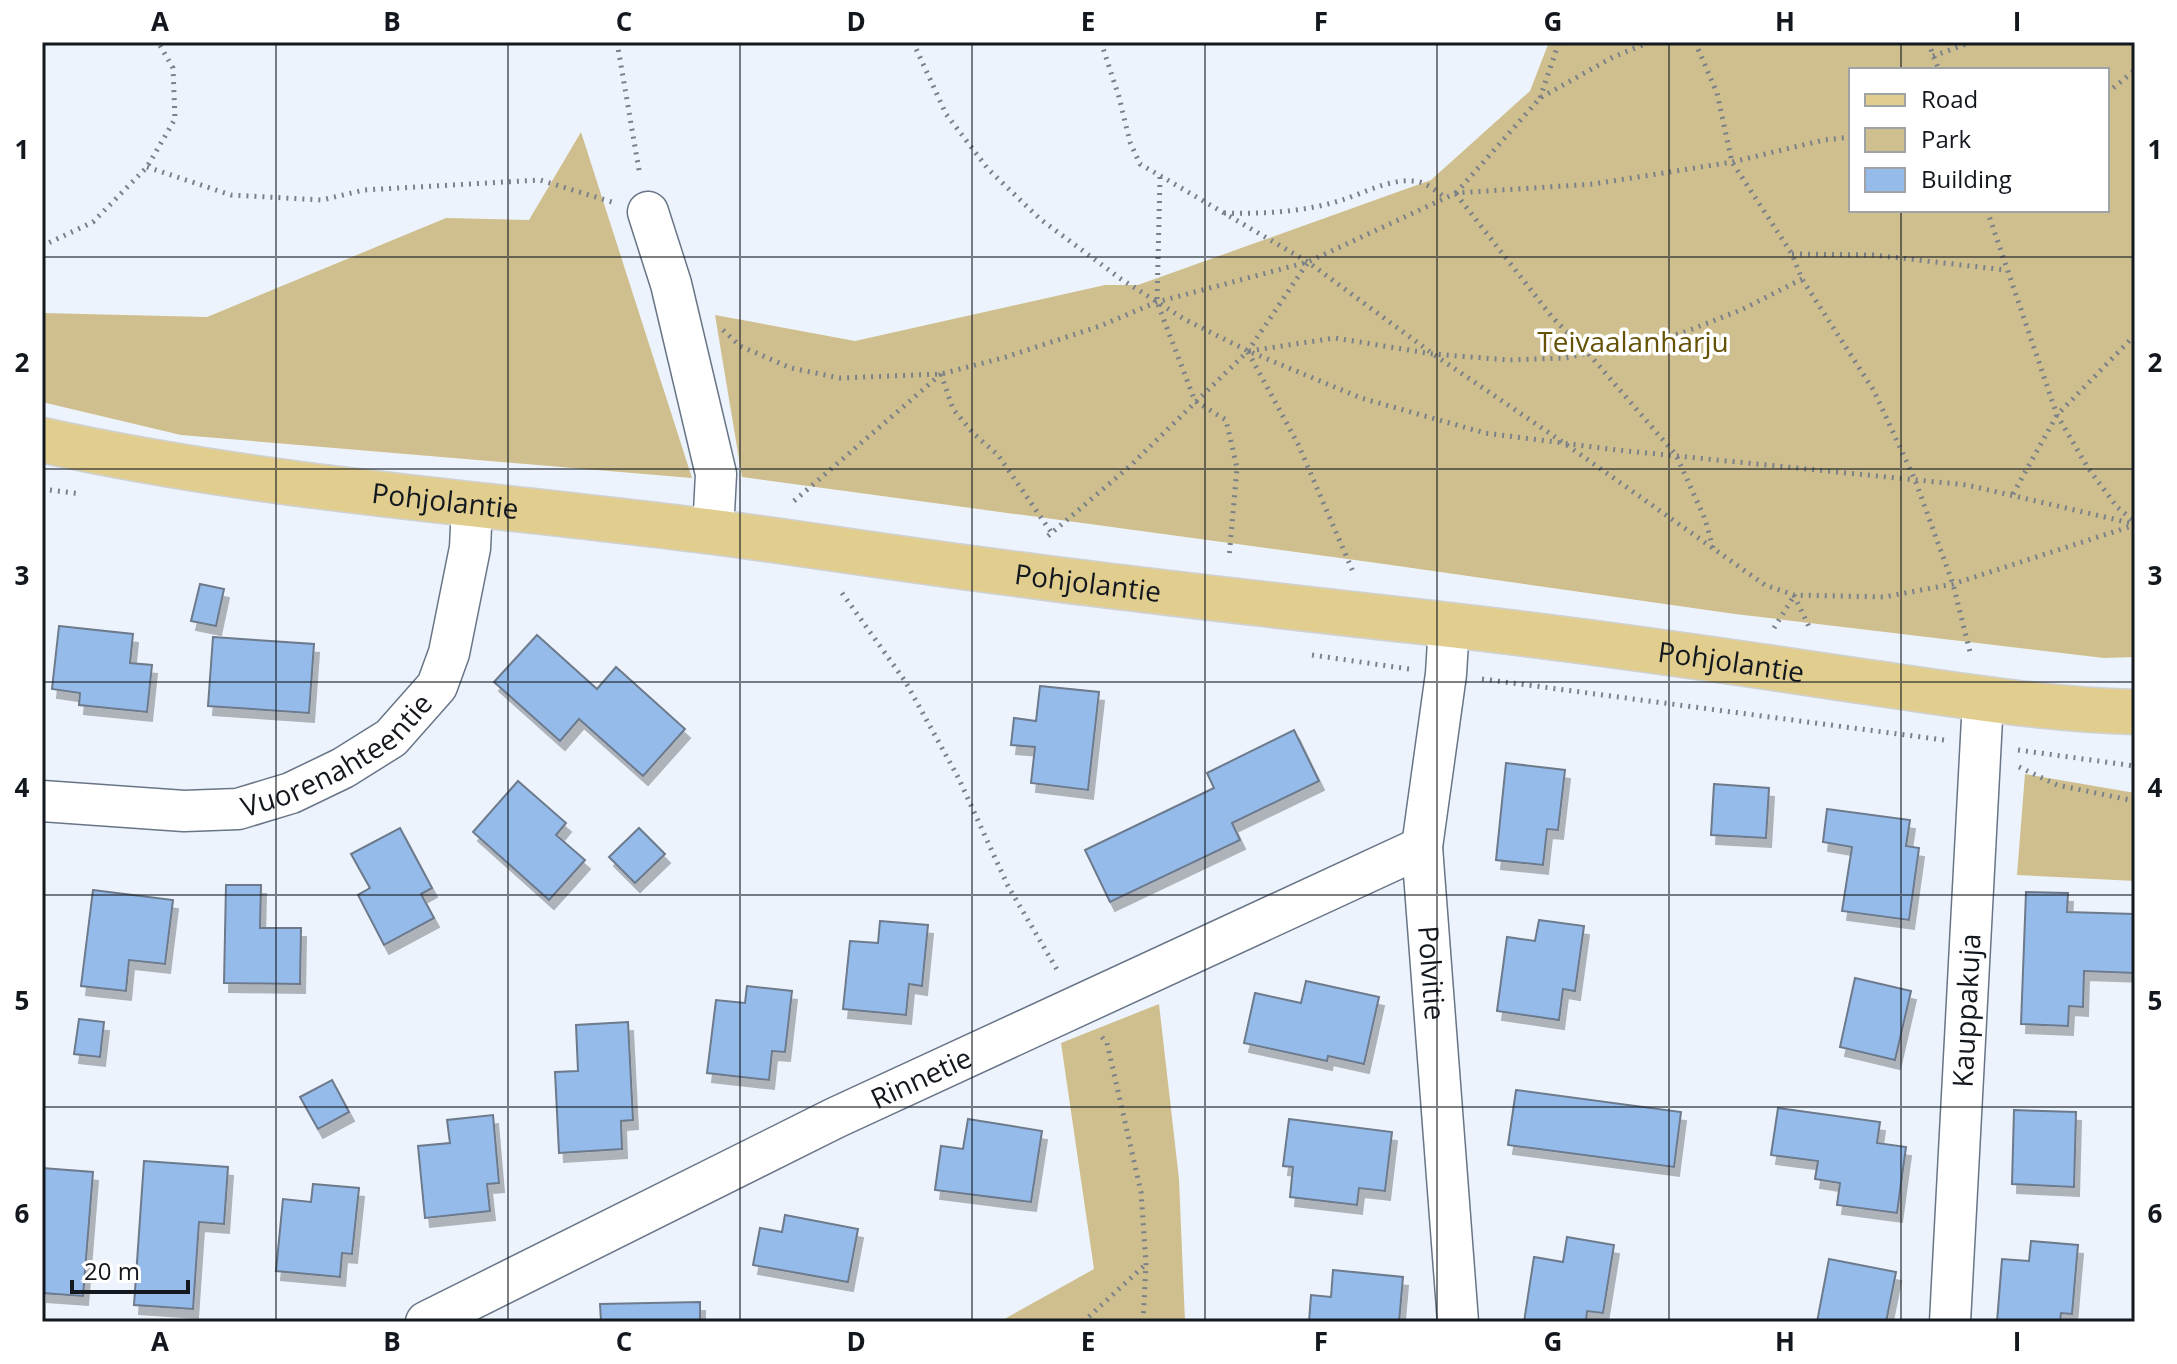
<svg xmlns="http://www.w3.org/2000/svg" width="2177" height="1364" font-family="'Open Sans',sans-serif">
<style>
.green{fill:#cfbf8e;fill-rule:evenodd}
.building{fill:#95bbeb;stroke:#6c7a8c;stroke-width:2;filter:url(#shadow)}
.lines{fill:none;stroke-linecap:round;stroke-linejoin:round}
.minor-casing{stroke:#677587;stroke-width:43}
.major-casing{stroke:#d0d1d2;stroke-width:47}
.path{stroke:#7b8188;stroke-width:5;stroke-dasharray:2 6;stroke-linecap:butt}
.minor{stroke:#fff;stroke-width:40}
.major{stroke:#e1ce8f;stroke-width:44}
.grid{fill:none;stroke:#12181e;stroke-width:2;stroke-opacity:0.55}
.labels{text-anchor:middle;stroke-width:7;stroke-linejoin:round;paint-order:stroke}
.park-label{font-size:28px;fill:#655206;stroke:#fff}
.street-label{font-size:28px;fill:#12181e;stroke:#fff}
.neatline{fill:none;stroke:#12181e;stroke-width:3}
.grid-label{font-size:26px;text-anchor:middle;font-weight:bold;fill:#12181e}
</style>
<defs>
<filter id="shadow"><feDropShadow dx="5" dy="9" stdDeviation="0" flood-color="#0004"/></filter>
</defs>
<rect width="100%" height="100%" fill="#edf3fc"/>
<g class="green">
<path d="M1549,42h586v615l-31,1 -369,-44 -358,-51 -635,-86 -27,-162 140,26 250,-56h33l293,-105 99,-89zM1851,70h256v140h-256z"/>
<path d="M581,132l111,346 -511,-43 -139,-33v-89l165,4 239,-99 83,2z"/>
<path d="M2025,774l110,19v88l-118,-6z"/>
<path d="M1159,1004l20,175 6,143h-186l95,-53 -33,-226z"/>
</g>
<g class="building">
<path d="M200,584l24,5 -8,37 -25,-5z"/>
<path d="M59,626l74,8 -3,29 22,2 -5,47 -68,-7 1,-12 -28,-4z"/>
<path d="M537,635l60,54 19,-22 69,62 -42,47 -64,-57 -19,22 -66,-59z"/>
<path d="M213,637l101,7 -5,69 -101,-7z"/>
<path d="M1040,686l59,6 -11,98 -57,-7 4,-36 -24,-2 3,-27 22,3z"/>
<path d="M1294,730l25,51 -87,42 8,17 -130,62 -25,-52 129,-62 -7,-15z"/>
<path d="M1506,763l59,7 -7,60 -11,-1 -4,36 -47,-5z"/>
<path d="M518,781l48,42 -10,12 29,25 -36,40 -76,-68z"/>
<path d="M1714,784l55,4 -3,50 -55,-3z"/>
<path d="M1827,809l83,11 -4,26 13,2 -10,72 -67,-9 10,-64 -29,-5z"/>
<path d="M400,828l32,60 -11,6 13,24 -50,27 -26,-50 12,-7 -19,-34z"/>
<path d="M639,828l26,26 -30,29 -26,-26z"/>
<path d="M226,885h35l-1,43h41l-1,56 -76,-1z"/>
<path d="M93,890l80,10 -8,64 -36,-4 -3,31 -45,-5z"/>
<path d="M2026,892l42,1 -1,19 68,2v59l-51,-2 -1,36 -14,-1 -1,20 -47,-2z"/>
<path d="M1539,920l45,6 -9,65 -12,-2 -4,31 -62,-9 10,-74 28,4z"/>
<path d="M880,921l48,4 -6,61 -13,-2 -3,31 -63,-6 7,-68 28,2z"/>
<path d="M1855,978l56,13 -16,69 -55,-13z"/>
<path d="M1306,981l73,16 -15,67 -36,-8 -1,5 -83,-18 11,-50 46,10z"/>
<path d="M747,986l45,5 -7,61 -13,-1 -3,29 -62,-7 9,-73 29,3z"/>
<path d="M79,1019l25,3 -4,35 -26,-3z"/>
<path d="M628,1022l5,98 -12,1 1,28 -63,4 -4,-81 23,-1 -2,-46z"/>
<path d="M332,1080l17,32 -31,17 -18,-32z"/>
<path d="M1516,1090l165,22 -7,55 -166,-22z"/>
<path d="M1778,1108l102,14 -3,21 29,4 -9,66 -60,-8 3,-22 -25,-4 3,-18 -47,-6z"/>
<path d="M2014,1110l62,2 -2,75 -62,-3z"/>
<path d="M493,1115l6,68 -12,1 3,27 -65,7 -7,-72 32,-3 -3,-23z"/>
<path d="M968,1119l74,12 -11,71 -96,-12 6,-44 22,3z"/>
<path d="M1289,1119l103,13 -7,59 -26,-3 -2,17 -67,-8 3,-30 -10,-1z"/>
<path d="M144,1161l84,6 -4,57 -25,-2 -6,87 -59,-4z"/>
<path d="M42,1168l51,4 -10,124 -41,-3z"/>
<path d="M313,1184l46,4 -7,66 -10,-1 -2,24 -64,-6 7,-72 28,3z"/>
<path d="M785,1215l73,14 -10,53 -95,-17 7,-37 22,4z"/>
<path d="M1567,1237l47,8 -11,68 -16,-2 -1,11h-62l10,-65 29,5z"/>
<path d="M2031,1241l47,4 -6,69 -11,-1 -1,9h-63l5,-63 27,2z"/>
<path d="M1829,1259l67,13 -10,50h-69z"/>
<path d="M1333,1270l70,7 -4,45h-90l2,-27 20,2z"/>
<path d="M700,1302v20h-99l-1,-18z"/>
</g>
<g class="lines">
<defs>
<g id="minor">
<path d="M648,212l23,72 45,190 -3,58"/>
<path id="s1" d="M1449,625l-3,49 -24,173 36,475"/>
<path id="s2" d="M42,801l142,10 54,-2 53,-16 52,-25 48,-30 46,-52 12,-33 21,-105 2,-42"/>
<path id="s3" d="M426,1322l409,-204 587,-271"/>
<path id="s4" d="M1950,1322l33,-622"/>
</g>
<g id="major">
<path id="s5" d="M42,440c221,49 448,63 672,92 99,13 197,29 295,41 143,19 288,35 432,51 133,15 267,34 399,54 99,14 195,31 295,34"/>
</g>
</defs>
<use href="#minor" class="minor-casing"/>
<use href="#major" class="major-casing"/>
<g class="path">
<path d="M617,42l23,134"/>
<path d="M913,42l33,72 42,55 52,50 81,60 63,40 64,32 113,47 124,35 132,17 350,35 168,39"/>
<path d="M1101,42l18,55 11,45 10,22 168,98 125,92 131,89 201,142 29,10 90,2 69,-13 182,-59"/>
<path d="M1695,42l22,51 15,69 60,92 10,25 72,112 41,89 38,104 18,72"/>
<path d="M1928,42l11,28"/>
<path d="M1933,56l39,-14"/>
<path d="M2107,93l28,-23"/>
<path d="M1540,98l19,-56"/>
<path d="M147,167l84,28 91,5 42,-10 176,-10 72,22"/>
<path d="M1160,177l-3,125 38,99 31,19 11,48 -8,90"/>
<path d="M1456,193l84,-95 73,-41 37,-15"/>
<path d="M1456,194l96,123 36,36 88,102 29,64 8,29"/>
<path d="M1987,210l70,205 31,53 29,39 18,15"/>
<path d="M1224,213c40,1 80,-1 118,-13 22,-7 47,-21 71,-19 12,0 23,10 33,17"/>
<path d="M42,246l51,-24 54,-55 28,-48 -2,-51 -15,-26"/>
<path d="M1792,254l81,1 133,15"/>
<path d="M723,330l17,16 51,22 49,10 101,-4 65,-17 94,-31 57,-24 151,-40 148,-69 138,-9 138,-22 92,-22 27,-3"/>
<path d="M1249,351l86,-13 98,16 76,6 56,-2 117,-25 59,-23 61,-31"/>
<path d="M1248,352l50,92 56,130"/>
<path d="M941,374l12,35 20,24 25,22 53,77"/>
<path d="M42,489l39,5"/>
<path d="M2013,494l44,-79 78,-80"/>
<path d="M794,501l147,-127"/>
<path d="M1048,536l82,-70 118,-115 60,-89"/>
<path d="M842,593l63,88 53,96 50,109 51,87"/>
<path d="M1794,595l17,36"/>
<path d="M1774,628l20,-32"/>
<path d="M1312,655l97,14"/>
<path d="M1482,679l462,61"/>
<path d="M2018,750l117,16"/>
<path d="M2019,767l38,18 78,16"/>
<path d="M1102,1037l5,6 34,149 5,72 -3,58"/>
<path d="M1083,1322l62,-57"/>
</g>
<use href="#minor" class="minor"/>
<use href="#major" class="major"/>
</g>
<path class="grid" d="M276,42v1280M508,42v1280M740,42v1280M972,42v1280M1205,42v1280M1437,42v1280M1669,42v1280M1901,42v28M1901,210v1112M42,257h2093M42,469h2093M42,682h2093M42,895h2093M42,1107h2093"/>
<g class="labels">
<g class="park-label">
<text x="1633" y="352">Teivaalanharju</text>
</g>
<g class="street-label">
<text dy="10" stroke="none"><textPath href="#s5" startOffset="408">Pohjolantie</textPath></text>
<text dy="10" stroke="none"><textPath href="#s5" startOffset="1056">Pohjolantie</textPath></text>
<text dy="10" stroke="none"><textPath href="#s5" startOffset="1704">Pohjolantie</textPath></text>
<text dy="10" stroke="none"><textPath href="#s2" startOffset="310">Vuorenahteentie</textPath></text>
<text dy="10" stroke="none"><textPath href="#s1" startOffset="350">Polvitie</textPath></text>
<text dy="10" stroke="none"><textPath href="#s4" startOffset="312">Kauppakuja</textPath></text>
<text dy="10" stroke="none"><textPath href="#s3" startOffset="552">Rinnetie</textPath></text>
</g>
</g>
<rect width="2177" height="1364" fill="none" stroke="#ffffff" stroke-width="88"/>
<rect x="1849" y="68" width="260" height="144" fill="#ffffff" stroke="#a0a3a5" stroke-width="2"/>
<rect x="1865" y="94" width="40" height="12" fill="#e1ce8f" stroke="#a0a3a5" stroke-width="2"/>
<text x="1921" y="108" font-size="24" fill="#12181e">Road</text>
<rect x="1865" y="128" width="40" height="24" fill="#cfbf8e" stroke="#a0a3a5" stroke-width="2"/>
<text x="1921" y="148" font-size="24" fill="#12181e">Park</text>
<rect x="1865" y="168" width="40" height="24" fill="#95bbeb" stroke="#a0a3a5" stroke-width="2"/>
<text x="1921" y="188" font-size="24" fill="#12181e">Building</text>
<path d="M72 1280v12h116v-12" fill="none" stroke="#12181e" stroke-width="4"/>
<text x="84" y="1280" font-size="24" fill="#12181e" stroke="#ffffff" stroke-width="6" paint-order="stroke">20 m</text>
<rect x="44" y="44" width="2089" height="1276" class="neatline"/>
<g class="grid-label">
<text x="160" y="31">A</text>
<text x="392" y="31">B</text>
<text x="624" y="31">C</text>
<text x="856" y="31">D</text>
<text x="1088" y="31">E</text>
<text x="1321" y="31">F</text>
<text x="1553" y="31">G</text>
<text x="1785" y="31">H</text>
<text x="2017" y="31">I</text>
<text x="22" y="159">1</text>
<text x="2155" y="159">1</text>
<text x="22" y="372">2</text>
<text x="2155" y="372">2</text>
<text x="22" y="585">3</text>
<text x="2155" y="585">3</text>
<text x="22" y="797">4</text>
<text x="2155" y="797">4</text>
<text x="22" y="1010">5</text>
<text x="2155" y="1010">5</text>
<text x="22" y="1223">6</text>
<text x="2155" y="1223">6</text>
<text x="160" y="1351">A</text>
<text x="392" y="1351">B</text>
<text x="624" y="1351">C</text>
<text x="856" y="1351">D</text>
<text x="1088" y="1351">E</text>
<text x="1321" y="1351">F</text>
<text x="1553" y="1351">G</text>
<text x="1785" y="1351">H</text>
<text x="2017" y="1351">I</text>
</g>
</svg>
